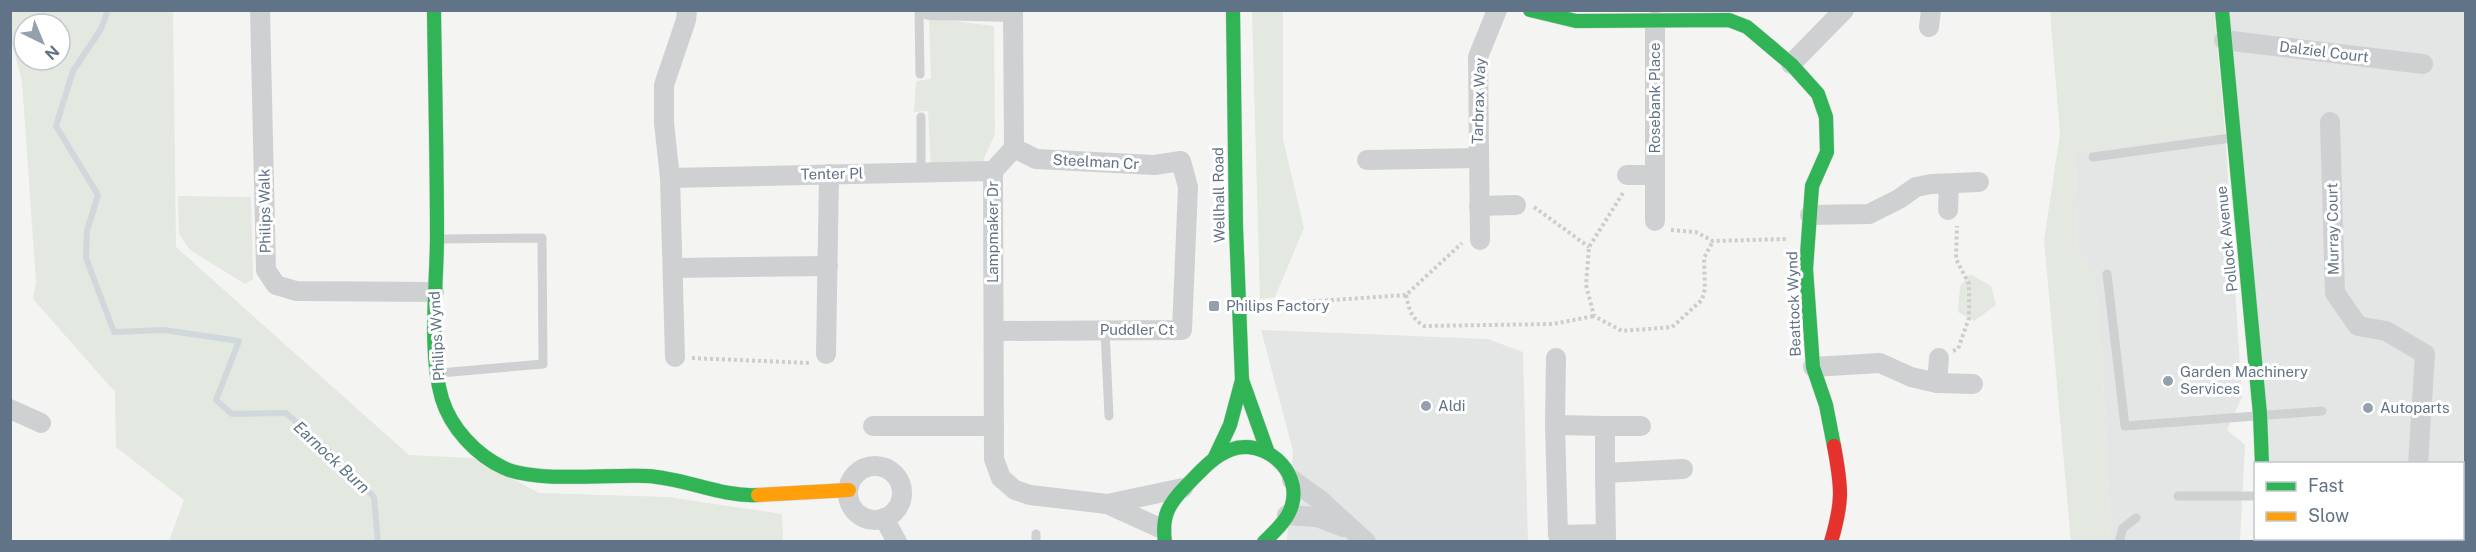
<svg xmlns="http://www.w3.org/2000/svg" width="2476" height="552" font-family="'Public Sans',sans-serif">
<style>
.built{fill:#e4e6e5}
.green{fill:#e3e8e0;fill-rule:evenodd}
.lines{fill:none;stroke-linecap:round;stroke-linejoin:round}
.stream{stroke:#d1d8dc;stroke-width:6}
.fast-casing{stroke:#d0d2d3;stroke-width:15}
.slow-casing{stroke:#d0d2d3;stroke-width:15}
.jam-casing{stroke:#d0d2d3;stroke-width:15}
.path{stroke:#cdcdcd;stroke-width:4;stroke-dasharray:3 3;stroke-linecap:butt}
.lane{stroke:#cfd0d1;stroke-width:9}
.street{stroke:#cfd0d1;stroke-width:20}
.fast{stroke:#30b455;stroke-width:14}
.slow{stroke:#ff9f0a;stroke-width:14}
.jam{stroke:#e5322d;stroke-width:14}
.poi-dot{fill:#94a0ac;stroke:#fff;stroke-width:2}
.labels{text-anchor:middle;stroke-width:6;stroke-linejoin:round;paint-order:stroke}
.street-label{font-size:15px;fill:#617386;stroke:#fff}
.poi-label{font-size:15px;fill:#617386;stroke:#fff;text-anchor:start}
.water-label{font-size:16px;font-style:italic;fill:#5c7683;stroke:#fff}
</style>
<rect width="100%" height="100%" fill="#f4f5f2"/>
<g class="built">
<path d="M2223,11h242v530h-202v-3h199v-74l-201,-1z"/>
<path d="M2225,133l17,264 -15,33 18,15 -5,96h-130l-7,-165 -9,-105 -17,-19 -2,-101z"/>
<path d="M1261,330l227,9 35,13 5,189h-241l6,-90z"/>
</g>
<g class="green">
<path d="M10,11h163l3,236 233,208 64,3 66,35 129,4 114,17 1,27h-614l15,-41 -68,-53 -1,-55 -82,-93 3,-17 -14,-201 -11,-40zM24,24h36v36h-36z"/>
<path d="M1252,11h31v128l21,89 -29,69 -15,2z"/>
<path d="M2050,11h164l11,122 -150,18 2,101 17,19 9,105 7,165h-39l-27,-301 16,-106z"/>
<path d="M929,18l65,8 1,108 -15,33 -49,1 -3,-57 -14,1 2,-31 15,-2z"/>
<path d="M178,196l73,1 2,82 -8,5 -55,-34 -11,-16z"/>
<path d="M1970,274l21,12 5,19 -22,16 -16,-9 2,-26z"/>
</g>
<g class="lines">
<path class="stream" d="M108,10l-7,19 -28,42 -17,55 42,69 -11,36 -1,27 28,74 50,-2 75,11 -23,59 16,14 54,-1 44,39 44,45 4,45"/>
<defs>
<g id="fast">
<path d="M434,10c1,75 3,151 3,226 0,49 -9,116 5,163 9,29 34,56 62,69 32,15 105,6 143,8 38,2 73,21 111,19"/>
<path d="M1530,10l46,11 153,-1 18,7 44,37 27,30 8,23 1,35 -15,34 -6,83 7,98 13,38 8,41"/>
<path d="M2222,10l38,404 2,50"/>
<path d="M1242,380l25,70"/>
<path d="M1215,457l15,-32 12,-45 -6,-153 -3,-217"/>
<path d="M1165,542c-4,-26 4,-39 22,-57 13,-13 25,-28 43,-35 33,-13 72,20 62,55 -4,15 -18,27 -28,37"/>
</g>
<g id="slow">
<path d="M758,495l91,-5"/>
<path d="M2263,538v4"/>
</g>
<path id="jam" d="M1831,542c12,-41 11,-53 3,-96"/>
</defs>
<use href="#fast" class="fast-casing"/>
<use href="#slow" class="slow-casing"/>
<use href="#jam" class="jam-casing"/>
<g class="path">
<path d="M1623,193l-34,54 -3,38 8,31 28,15 50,-4 30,-27 3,-11 -1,-31 9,-17"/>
<path d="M1534,207l55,40"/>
<path d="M1671,230l25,2 17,9 73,-2"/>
<path d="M1406,295c3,14 5,23 18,31l129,-2 41,-8"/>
<path d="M1259,305l147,-10 56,-52"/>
<path d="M1953,351l5,-2 11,-31v-34l-13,-25 1,-33"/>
<path d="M692,358l118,5"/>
</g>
<g class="lane">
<path d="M919,10l1,64"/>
<path d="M921,117v55"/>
<path d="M2093,157l138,-19"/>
<path d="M2107,274l18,152 197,-15"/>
<path d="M1105,331l4,85"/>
<path d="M440,373l103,-9 -1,-126 -101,1"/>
<path d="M2178,496h78"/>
<path d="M1036,534v8"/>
<path d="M2119,542l4,-14 13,-10"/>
</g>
<g class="street">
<path d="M260,10l6,260 10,15 20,6 138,1"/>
<path d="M929,10l84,2"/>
<path d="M1013,10l1,138 -21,23 1,288 7,19 14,12 15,5 77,9 55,25"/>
<path d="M1655,21v154"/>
<path d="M1929,27l2,-17"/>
<path d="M2224,40l199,24"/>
<path d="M1791,64l53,-54"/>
<path d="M2330,122l5,171 23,33 28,5 39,23 -7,110"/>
<path d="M1367,160l111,-2"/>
<path d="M1627,175h28v46"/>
<path d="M670,178l323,-7"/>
<path d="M1479,206l37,-1"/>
<path d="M1948,210l1,-26"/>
<path d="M1810,215l59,-1 30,-15 17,-12 15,-3 48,-2"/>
<path d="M1480,240l-2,-183 19,-47"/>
<path d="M673,268l155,-2"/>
<path d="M994,331l188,-1 6,-143 -7,-26 -27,4 -118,-6 -22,-11"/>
<path d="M826,354l3,-180"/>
<path d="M675,357l-5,-179 -6,-55v-38l22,-65 1,-10"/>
<path d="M1813,367l67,-4 31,14 26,6 36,1"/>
<path d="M1937,383l2,-25"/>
<path d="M10,409l31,14"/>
<path d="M1555,425l1,-67"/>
<path d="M873,426h121"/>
<path d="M1605,426h36"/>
<circle cx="875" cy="493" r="27"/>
<path d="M1605,473v-47l-50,-1 3,110 48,-1"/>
<path d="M1292,480l28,20 46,42"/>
<path d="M2462,481h4"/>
<path d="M1107,504l76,-16"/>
<path d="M1287,515l30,2 26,10"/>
<path d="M884,518l13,24"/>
<path d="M2451,538v4"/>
<path d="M1606,542l-1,-69 78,-4"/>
</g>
<use href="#fast" class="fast"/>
<use href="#slow" class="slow"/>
<use href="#jam" class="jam"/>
</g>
<g class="poi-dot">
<rect x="1208" y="300" width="12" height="12" rx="3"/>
<circle cx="2168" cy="381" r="6"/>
<circle cx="1426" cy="406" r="6"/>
<circle cx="2368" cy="408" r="6"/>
</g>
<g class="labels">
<g class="street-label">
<text transform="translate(2324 52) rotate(7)" y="5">Dalziel Court</text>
<text transform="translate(1655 98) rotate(-90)" y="5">Rosebank Place</text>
<text transform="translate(1479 101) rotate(-88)" y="5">Tarbrax Way</text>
<text transform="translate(1096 162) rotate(3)" y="5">Steelman Cr</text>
<text transform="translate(832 174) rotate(-1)" y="5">Tenter Pl</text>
<text transform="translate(1219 195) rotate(-91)" y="5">Wellhall Road</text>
<text transform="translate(265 211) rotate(-91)" y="5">Philips Walk</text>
<text transform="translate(2333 229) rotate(-91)" y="5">Murray Court</text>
<text transform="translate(993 232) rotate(-90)" y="5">Lampmaker Dr</text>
<text transform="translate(2227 239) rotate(-96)" y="5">Pollock Avenue</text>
<text transform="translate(1794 304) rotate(-92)" y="5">Beattock Wynd</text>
<text x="1137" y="335">Puddler Ct</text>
<text transform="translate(437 336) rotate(-93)" y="5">Philips Wynd</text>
</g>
<g class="poi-label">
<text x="1226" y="311">Philips Factory</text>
<text x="2180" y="377">Garden Machinery<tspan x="2180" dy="17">Services</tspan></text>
<text x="1438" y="411">Aldi</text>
<text x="2380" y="413">Autoparts</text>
</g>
<g class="water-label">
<text transform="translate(332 457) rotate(43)" y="6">Earnock Burn</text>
</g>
</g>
<rect width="2476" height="552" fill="none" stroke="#617386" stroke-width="24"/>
<rect x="2254" y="462" width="210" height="78" fill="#ffffff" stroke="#c0c7cf" stroke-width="1.5"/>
<rect x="2266" y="482" width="30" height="9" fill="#30b455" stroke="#c0c7cf" stroke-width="1.5"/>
<text x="2308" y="492" font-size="18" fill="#617386">Fast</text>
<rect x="2266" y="512" width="30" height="9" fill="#ff9f0a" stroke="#c0c7cf" stroke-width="1.5"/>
<text x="2308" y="522" font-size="18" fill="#617386">Slow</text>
<g transform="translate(42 42) rotate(137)"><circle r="28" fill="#ffffff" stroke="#c0c7cf" stroke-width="1.5"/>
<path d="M0-4.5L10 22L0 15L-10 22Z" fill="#94a0ac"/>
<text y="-9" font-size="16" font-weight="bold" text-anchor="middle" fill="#617386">N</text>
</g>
</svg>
